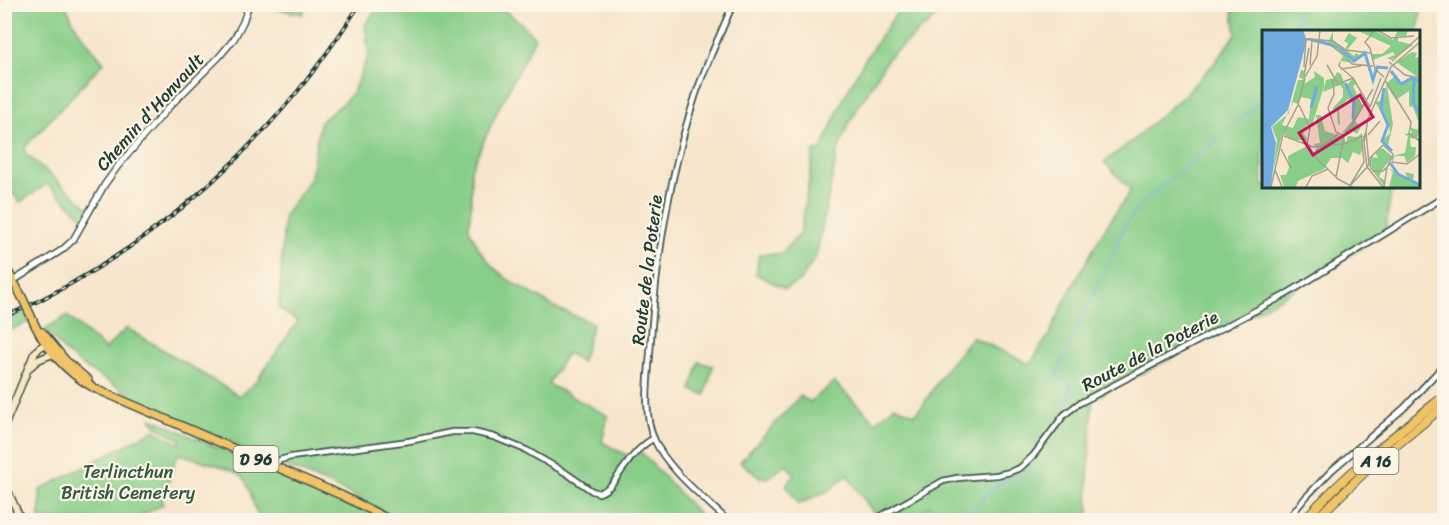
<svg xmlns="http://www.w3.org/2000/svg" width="1449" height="525" font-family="Sriracha,sans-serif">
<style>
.green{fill:#88ce89;stroke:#54865e;stroke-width:1.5}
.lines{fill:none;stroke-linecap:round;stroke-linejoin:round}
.stream{stroke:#71aae1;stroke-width:1.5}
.minor-casing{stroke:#3f564b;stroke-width:8}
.tertiary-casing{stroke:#3f564b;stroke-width:8}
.secondary-casing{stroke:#3f564b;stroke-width:9}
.primary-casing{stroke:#3f564b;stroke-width:10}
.motorway-casing{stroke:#3f564b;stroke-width:10}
.minor{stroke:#fff;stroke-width:4.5}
.tertiary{stroke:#fff;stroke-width:5}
.secondary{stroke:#f9e7c3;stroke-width:6}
.primary{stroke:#f1c369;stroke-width:7}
.motorway{stroke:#f1c369;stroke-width:8}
.rail-casing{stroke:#1f3d34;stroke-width:4}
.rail{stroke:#fcf5e5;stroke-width:1.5;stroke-dasharray:4.5;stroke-linecap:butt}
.primary-bridge-casing{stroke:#3f564b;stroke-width:10;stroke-linecap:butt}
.primary-bridge{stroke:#f1c369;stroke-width:7}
.labels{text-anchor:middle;stroke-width:4.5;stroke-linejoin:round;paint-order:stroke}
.shield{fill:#fcf5e5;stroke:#617469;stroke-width:1.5}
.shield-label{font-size:16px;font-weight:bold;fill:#1f3d34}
.street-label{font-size:18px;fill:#1f3d34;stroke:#fcf5e5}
.park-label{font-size:18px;fill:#345a45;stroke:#fcf5e5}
.inset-river{fill:none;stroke:#71aae1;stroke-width:3}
.inset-road{fill:none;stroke:#a1a28f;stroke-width:1.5}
.view{fill:#c2185b;fill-opacity:0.15;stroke:#c2185b;stroke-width:3}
.inset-edge{fill:none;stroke:#1f3d34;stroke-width:3}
</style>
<rect width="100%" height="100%" fill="#fcf5e5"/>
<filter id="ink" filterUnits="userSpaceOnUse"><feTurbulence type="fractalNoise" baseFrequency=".0167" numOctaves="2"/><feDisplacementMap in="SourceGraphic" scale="12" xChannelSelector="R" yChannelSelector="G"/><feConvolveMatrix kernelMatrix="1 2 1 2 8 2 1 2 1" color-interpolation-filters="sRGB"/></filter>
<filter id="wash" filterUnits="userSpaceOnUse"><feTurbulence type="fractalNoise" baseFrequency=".008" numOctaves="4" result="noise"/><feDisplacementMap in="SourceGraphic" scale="24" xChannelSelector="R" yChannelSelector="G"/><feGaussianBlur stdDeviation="1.35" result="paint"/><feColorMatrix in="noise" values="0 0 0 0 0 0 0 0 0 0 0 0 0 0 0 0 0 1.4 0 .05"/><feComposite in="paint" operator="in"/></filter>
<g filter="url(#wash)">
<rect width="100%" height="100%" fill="#f7e5cc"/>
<g class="green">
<path d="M4,5h62c7,22 23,39 38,57l-79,85v6l64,55 -5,10 -37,-34 -27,18 -15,-17z"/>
<path d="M258,5h47l-2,9z"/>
<path d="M380,5h117l23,17 15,16 -38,74 -26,57v38l-2,22 10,20 12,16 16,14 51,30 35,14 -11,39 -15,-9 -19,31 60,32 -6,26 28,15 6,-7 7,4 61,66h-307l-46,-26 -187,-80 -31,-11 -5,-10 -41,-24 -21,-16 -21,-24 22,-13 38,33 22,-21 112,68 17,-14 42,-61 -19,-12 5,-93 26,-37 10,-57 22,-18 11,-12 16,-38 -4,-29z"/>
<path d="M902,5h48l-62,53 -39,65 -12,31 -21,103 -16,24 -15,8 -29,-15 3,-20h21l20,-20 14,-83 7,-1 22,-51 21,-38z"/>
<path d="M1232,5h190l-4,27h-155v154h129l-7,47 -100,62 -86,48 -106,56 -5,77 1,44h-149l-11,-14 -16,14h-46l8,-5 -28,-40 -17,15 -31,14 -13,-19 9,-11 -9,-9 -18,13 -8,-1 -20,-15 60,-66 10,6 24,-20 42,40 18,-16 21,8 8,-9 22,-35 27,-33 58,27 20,-31 17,-37 37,-66 27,-40 -27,-28 28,-21 52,-46 29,-30 23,-31z"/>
<path d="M25,311l4,11 -24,10v-11z"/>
<path d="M699,362l14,4 -8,29 -14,-5z"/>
<path d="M151,418c34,15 68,31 102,45 43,18 87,34 127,57h-120c-7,-12 -8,-27 -15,-40 -7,-12 -47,-19 -61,-25h-7l-14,44 -2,1 2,5 -31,15h-92v-30l114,-60 26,14 1,-4 -25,-14z"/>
</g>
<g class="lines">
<g class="stream">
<path d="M1296,32l1,-28"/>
<path d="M1067,406l3,-22 -14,-9 71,-153 14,-18 122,-104"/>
<path d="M960,520l22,-19 7,-11 34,-19 22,-26"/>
</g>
</g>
</g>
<g filter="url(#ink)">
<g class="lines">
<defs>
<g id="minor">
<path d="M4,285l11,-1"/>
<path d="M272,466l8,-6 11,-3 118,-16 43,-9h21l21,5 32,13 40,23 26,18 7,2c12,-4 17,-15 24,-24 8,-12 18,-24 31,-31"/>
<path d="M727,520c-23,-22 -60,-51 -73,-81 -11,-26 -6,-58 -4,-86 5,-85 18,-174 45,-256 10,-31 25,-62 38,-93"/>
<path d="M874,520l69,-39 14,-3 40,-3 13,-3 10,-4 13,-12 31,-41 14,-11 207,-109 159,-98"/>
<path d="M1287,520l19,-23 26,-27 72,-62 40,-43"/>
</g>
<path id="tertiary" d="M13,281l49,-31 11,-10 32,-56 13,-18 50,-58 51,-51 15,-18 9,-17 6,-18"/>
<g id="secondary">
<path d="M30,367l8,-7 17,-7"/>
<path d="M4,427l30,-73 5,-6 10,-6"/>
<path d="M4,482l17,38"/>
</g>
<g id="primary">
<path d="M4,264l18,33"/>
<path d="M30,314c13,32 34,57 64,74l247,107 49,25"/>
<path d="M42,332l24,29 22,19"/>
</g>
<g id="motorway">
<path d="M1304,520c42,-47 91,-85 140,-124"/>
<path d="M1315,520l55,-53 74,-61"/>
</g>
</defs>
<use href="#minor" class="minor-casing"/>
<use href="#tertiary" class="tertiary-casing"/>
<use href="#secondary" class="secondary-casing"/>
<use href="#primary" class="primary-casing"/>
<use href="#motorway" class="motorway-casing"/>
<use href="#minor" class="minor"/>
<use href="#tertiary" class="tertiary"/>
<use href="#secondary" class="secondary"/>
<use href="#primary" class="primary"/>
<use href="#motorway" class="motorway"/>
<defs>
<path id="rail" d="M4,317c106,-46 202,-119 277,-206 29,-33 55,-70 79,-107"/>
</defs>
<use href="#rail" class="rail-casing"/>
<use href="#rail" class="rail"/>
<defs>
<path id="primary-bridge" d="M22,297l8,17"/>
</defs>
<use href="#primary-bridge" class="primary-bridge-casing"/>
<use href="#primary-bridge" class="primary-bridge"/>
</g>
</g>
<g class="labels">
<g class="shield">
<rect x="233.5" y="446" width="45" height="26" rx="4.5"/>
<rect x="1353.5" y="448" width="45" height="26" rx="4.5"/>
</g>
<g class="shield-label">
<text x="256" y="465">D 96</text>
<text x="1376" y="467">A 16</text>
</g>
<g class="street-label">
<text transform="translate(150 112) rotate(-48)" y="6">Chemin d'Honvault</text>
<text transform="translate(647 270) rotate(-83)" y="6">Route de la Poterie</text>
<text transform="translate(1150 351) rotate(-28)" y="6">Route de la Poterie</text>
</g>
<g class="park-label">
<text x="128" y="478">Terlincthun<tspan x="128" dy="21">British Cemetery</tspan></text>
</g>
</g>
<g transform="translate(1262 30)">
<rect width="158" height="158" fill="#f7e5cc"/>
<path d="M94,0h17l20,10 5,-10h10l-2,6h-8v5l15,4 -22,15 -4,-2 8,-3 -2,-3 -20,8 -1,-6h10l9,-8zM71,1v10l12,9 3,-7 -4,-2 5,-8 8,5 -10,12 7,6 2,-3 4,3 -6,4 -11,-7 10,10 -13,-2 3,-5 -15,-13zM150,22l5,1 -2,5 4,-1v21l-23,-16zM39,40l4,1v8l-1,5 11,-7 -1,-6 10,7v8l-12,40 -4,-2 -6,7 6,9h-13l-11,-5 2,-5 -4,4 -9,37 4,-31 -5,-13 17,-14 9,-33h6l-5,-3zM39,67l10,2 -2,20 -11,-2 -5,11 -11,-3 11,-23 5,2zM75,42l4,2 4,13 8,-9 4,5 -4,3 10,21 -8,14 6,6 -4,7 -6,-4 -3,6 9,1 5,-4v17l-2,5 -7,-3 -5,11 -6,-5h-11l-7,11 -26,12 -2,6h-12l-4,-12h6l3,-7 -1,-12 19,-10 7,7 3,-6 -4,-3 7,-1 -4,-28h5l4,16 19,6 2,6 3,-11 -7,1 10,-12v-19l-4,-3 -9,9 1,16 -2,1 -1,-16h-5l11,-12v-8l-3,-4 -17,7 3,-12 8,-2zM134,45l5,8 11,-5 8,2 -1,50 -2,9 -7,-1 1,9h5l-1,9 -8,7 -3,-7h-9l-3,6 -1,-4 -9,12 -3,7 5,3v6l-12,-16 -1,-13 7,1 -3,-6 7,-4 10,8 13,-3 3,-17 -4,-2 8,-1 -2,-6 8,3 1,-7 -6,-16 -4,-1v-15l-13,9 -9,-14 6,38 -5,21 -5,-5 7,-7 -1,-8 -14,-23 5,-1 3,-13 1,10 3,-15zM127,138l19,11 -3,-7 9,2 -1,6 6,7h-30l4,-15z" fill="#88ce89" fill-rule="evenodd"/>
<path d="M0,0h41l3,8 14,1 10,4 14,7 -37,-10 -19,70 -17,17 5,16 -5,44h-9z" fill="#71aae1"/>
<path class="inset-river" d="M79,19l13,12 11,-8 8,27 4,-13 11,1M129,41l10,13 11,-6 8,3M152,49l-1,23 7,13M83,53l9,18 -1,18M122,58l-3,21 7,16 -6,16 10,10M49,78l6,-22M129,134l7,10 22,11"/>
<path class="inset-road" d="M108,0l3,3 -8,9 5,6 5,21 9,8M115,0l14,8 23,-2M46,9l25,2 13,9 25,3M67,14l18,13M85,28l5,6 21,2M130,31l28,-25M78,32l-1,4 14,12M127,32l16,13 15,3M48,35l2,-24 7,1M65,35l11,19 15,-6 17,29M42,37l2,-29M79,39l20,-3M42,46l5,-28M43,47l12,-21 3,-26M71,50l1,14 -6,14 8,24 8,4M123,50l26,42 -2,12 11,7M37,75l11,23 -3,17M108,77l11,-29M104,102l3,33 -20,22 15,-25 -2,-20zM106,105l12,-14M22,106l29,11 31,-3 19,-8M83,106l28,-47M121,115l10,9 -5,11M48,116l1,7 26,25M61,116l15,-12M19,119l10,19M13,140l7,17M109,140l-1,-12 13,-13M110,141h11l9,-9 15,2 13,-10M74,147l8,-40M74,148l17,9M9,157l12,-53 15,-29 7,-27M44,157l6,-11 16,-7M121,157l-16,-20 -3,-24 4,-24 23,-52 29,-25M122,157l3,-20"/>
<path class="view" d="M98,65l13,22 -60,38 -14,-22z"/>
<rect width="158" height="158" class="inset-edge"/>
</g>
<rect width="1449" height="525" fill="none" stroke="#fcf5e5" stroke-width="24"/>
</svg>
